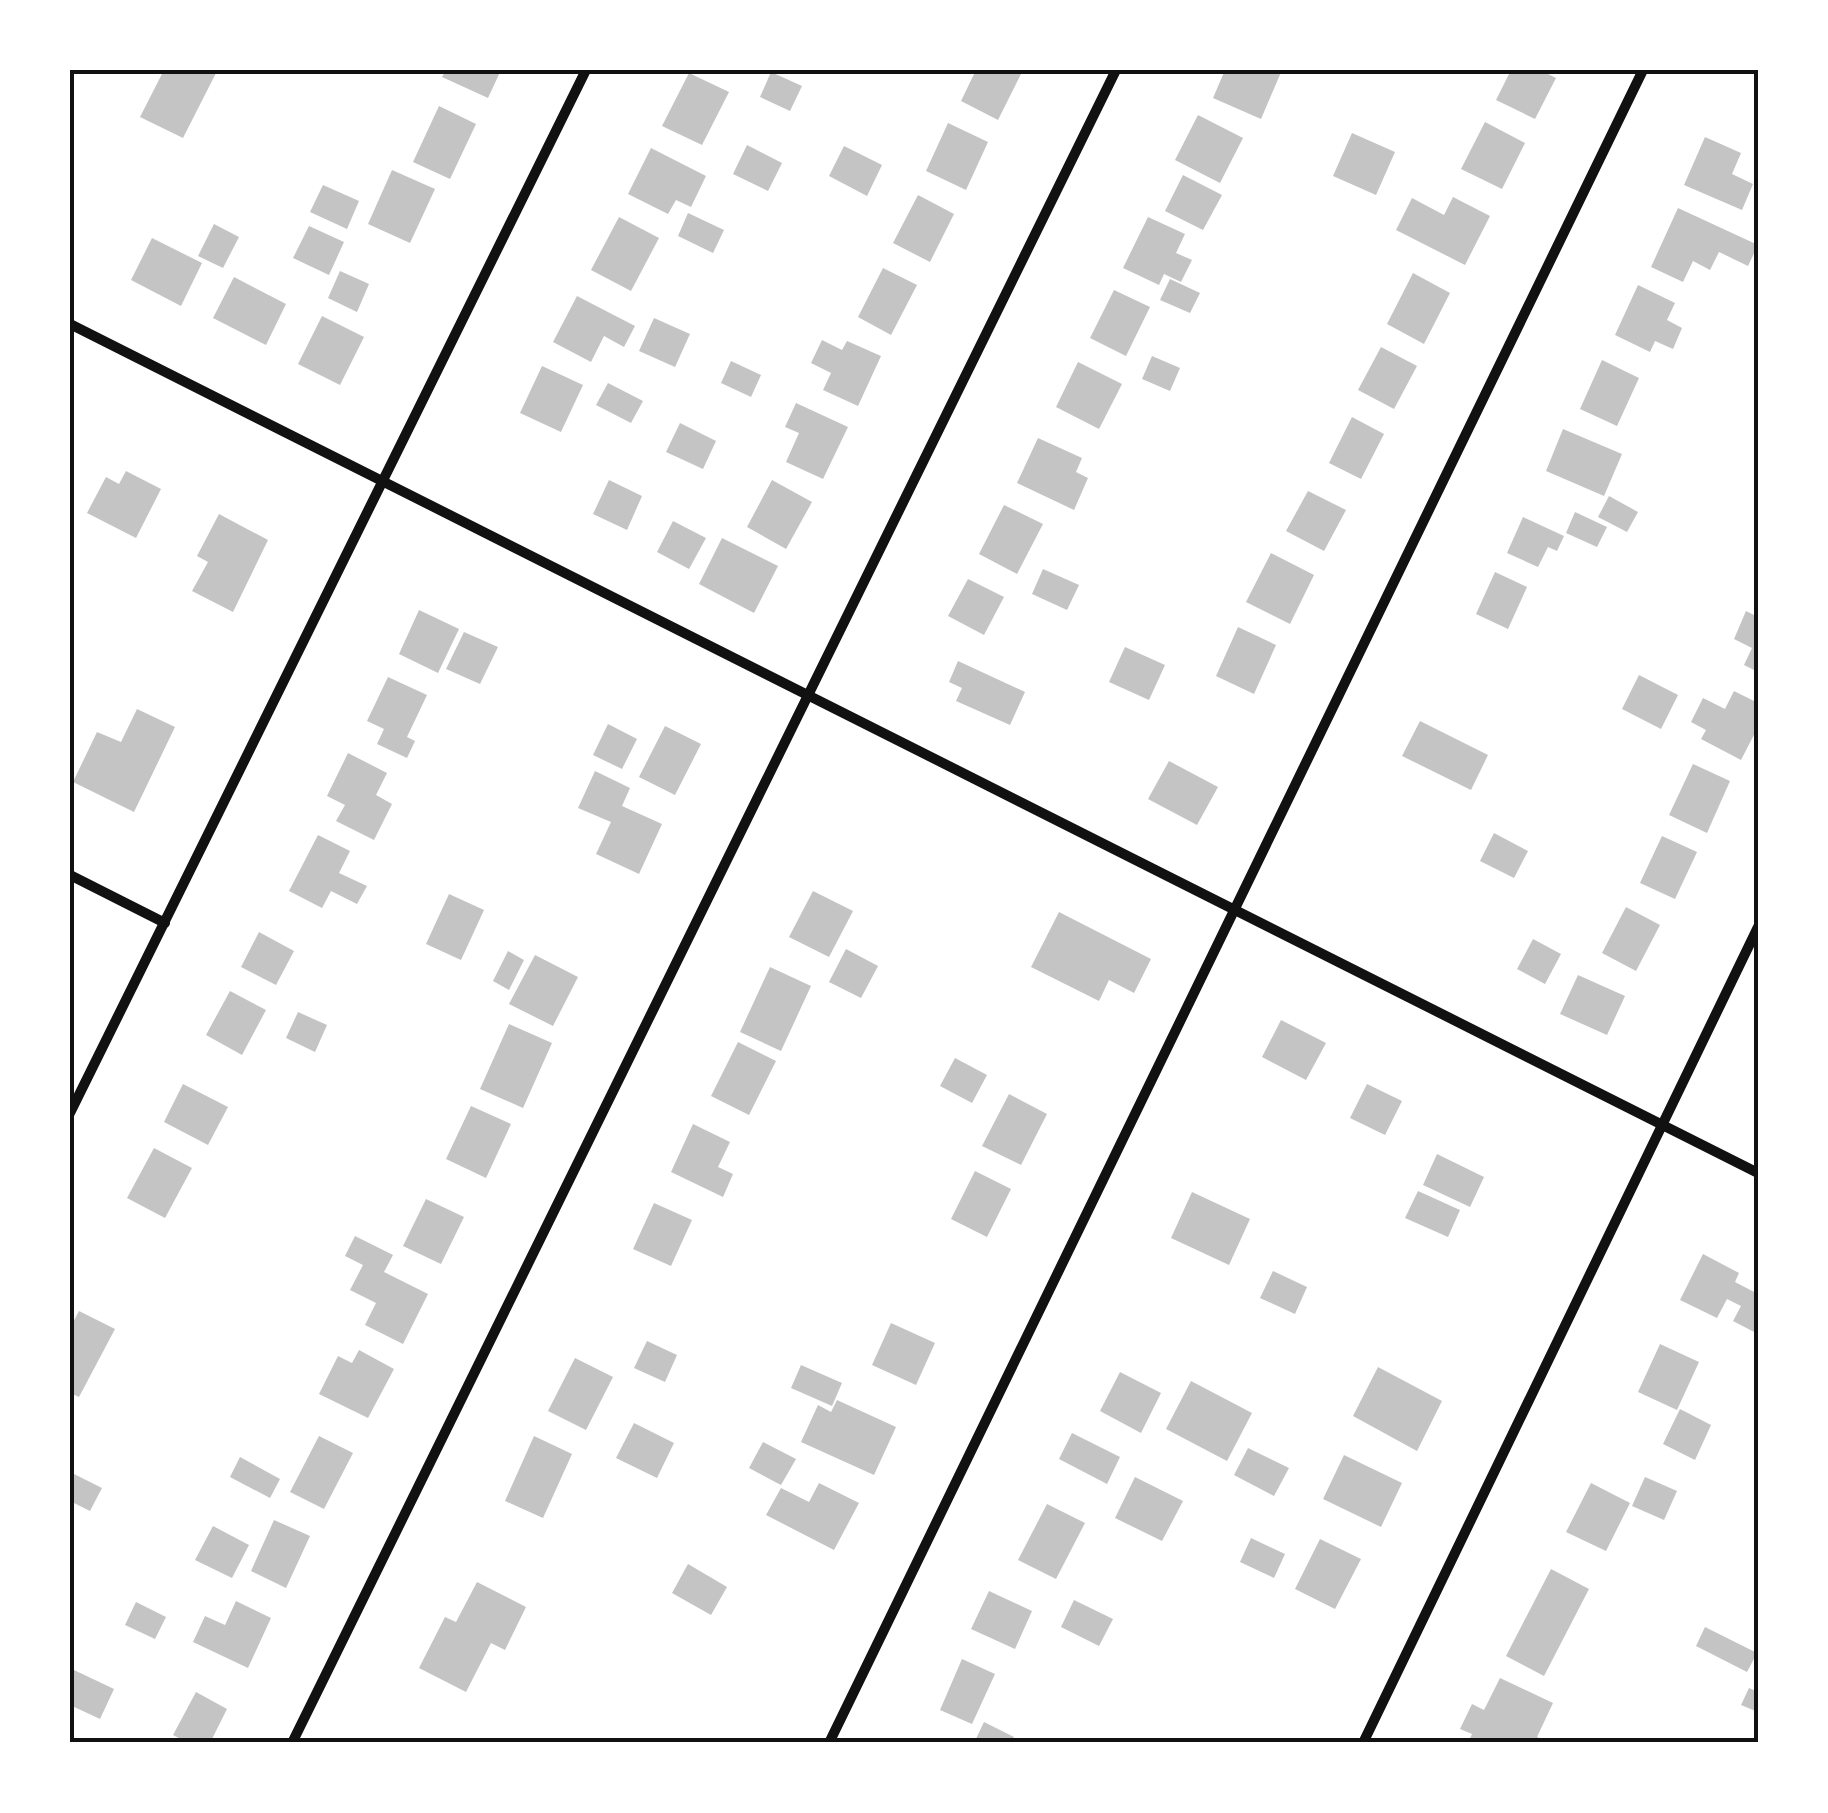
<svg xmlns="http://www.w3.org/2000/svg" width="1828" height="1813" font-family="Cabin,sans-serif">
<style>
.building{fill:#c4c4c4}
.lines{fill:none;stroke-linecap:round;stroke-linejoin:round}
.minor{stroke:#111;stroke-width:10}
.neatline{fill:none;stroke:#111;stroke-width:4}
</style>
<rect width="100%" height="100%" fill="#fff"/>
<g class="building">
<path d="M164,70l52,3 -33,65 -43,-21z"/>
<path d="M446,70h55l-13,28 -46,-21z"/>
<path d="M976,70h47l-25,50 -37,-19z"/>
<path d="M1225,70h57l-21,49 -48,-21z"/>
<path d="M1511,70h29l16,8 -21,41 -39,-19z"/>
<path d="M771,72l31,14 -12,25 -30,-14z"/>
<path d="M689,73l40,19 -27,53 -40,-19z"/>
<path d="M439,106l37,18 -26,55 -37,-17z"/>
<path d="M1198,115l45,23 -23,45 -45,-23z"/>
<path d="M1485,122l40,21 -23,46 -41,-20z"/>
<path d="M948,123l40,19 -22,48 -40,-19z"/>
<path d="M1352,133l43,19 -19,43 -43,-19z"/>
<path d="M1705,137l36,16 -9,21 21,10 -11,26 -58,-25z"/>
<path d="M747,145l35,18 -14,28 -35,-17z"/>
<path d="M844,146l38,19 -15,31 -38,-20z"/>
<path d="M651,148l55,28 -15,31 -15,-7 -8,14 -40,-20z"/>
<path d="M392,170l43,19 -25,54 -42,-19z"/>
<path d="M1183,175l39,20 -19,35 -38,-19z"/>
<path d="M323,185l36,16 -12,28 -37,-17z"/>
<path d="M918,195l36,19 -24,48 -37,-19z"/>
<path d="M1453,197l37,19 -25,49 -69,-35 16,-32 32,17z"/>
<path d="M1678,208l80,37 -10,21 -29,-14 -9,18 -17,-9 -10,21 -32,-15z"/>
<path d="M688,213l36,17 -11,23 -35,-17z"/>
<path d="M619,217l40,21 -28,53 -40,-21z"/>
<path d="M1148,217l37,17 -9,19 16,7 -11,22 -17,-8 -5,11 -36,-17z"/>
<path d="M214,224l25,13 -16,31 -25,-12z"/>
<path d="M309,226l35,16 -15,33 -36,-17z"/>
<path d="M152,238l50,25 -21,43 -50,-26z"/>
<path d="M883,268l34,17 -26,50 -33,-18z"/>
<path d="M340,271l29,13 -12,28 -29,-14z"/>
<path d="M1413,273l37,20 -26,51 -37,-20z"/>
<path d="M234,277l52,27 -20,41 -53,-27z"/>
<path d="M1170,279l30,14 -10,20 -30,-13z"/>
<path d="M1638,285l37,18 -8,17 15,8 -9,21 -18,-8 -5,11 -35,-17z"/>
<path d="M1114,290l36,17 -24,49 -36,-18z"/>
<path d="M577,296l58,30 -11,21 -20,-11 -13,26 -38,-20z"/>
<path d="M322,316l42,21 -24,48 -42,-21z"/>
<path d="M654,318l36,16 -15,33 -36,-16z"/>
<path d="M822,340l20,10 5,-9 34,15 -23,50 -35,-16 8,-17 -20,-10z"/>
<path d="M1381,347l36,19 -23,43 -36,-19z"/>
<path d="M1152,356l28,12 -10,23 -28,-12z"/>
<path d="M1602,360l37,18 -22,48 -37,-17z"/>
<path d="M731,361l30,14 -10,22 -30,-14z"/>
<path d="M1078,362l44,22 -23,45 -43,-22z"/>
<path d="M542,366l41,19 -22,47 -41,-19z"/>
<path d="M608,383l35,18 -12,22 -35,-18z"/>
<path d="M796,403l52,24 -25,52 -37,-17 13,-29 -14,-6z"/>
<path d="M1352,417l32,17 -23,45 -32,-16z"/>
<path d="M680,423l36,18 -13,28 -37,-17z"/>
<path d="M1563,429l59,25 -18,42 -58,-25z"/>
<path d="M1038,438l44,20 -6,14 12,6 -14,32 -57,-27z"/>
<path d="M126,471l35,18 -25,49 -49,-25 19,-36 13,7z"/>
<path d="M609,480l33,16 -15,34 -34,-16z"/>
<path d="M772,480l40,22 -26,47 -39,-22z"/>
<path d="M1308,491l38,19 -22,41 -38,-20z"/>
<path d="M1609,496l29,16 -11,20 -29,-15z"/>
<path d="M1004,505l39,19 -26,50 -38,-20z"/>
<path d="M1575,512l32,15 -10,20 -31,-14z"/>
<path d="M219,514l49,26 -35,72 -41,-21 16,-29 -11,-6z"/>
<path d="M1523,517l41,19 -7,15 -9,-4 -10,20 -31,-14z"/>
<path d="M673,521l33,17 -17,31 -32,-17z"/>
<path d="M722,538l56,28 -24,47 -55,-29z"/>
<path d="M1271,553l43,22 -24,49 -44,-22z"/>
<path d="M1043,569l36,16 -12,25 -35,-16z"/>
<path d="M1495,572l32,15 -19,42 -32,-15z"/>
<path d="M968,579l36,18 -20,38 -36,-19z"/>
<path d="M419,610l40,19 -21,44 -39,-19z"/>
<path d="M1746,611l12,6v55l-14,-7 8,-17 -18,-9z"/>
<path d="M1238,627l38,18 -22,49 -38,-18z"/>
<path d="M464,632l34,15 -18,37 -34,-15z"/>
<path d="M1125,647l40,18 -16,35 -40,-18z"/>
<path d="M958,661l67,31 -15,33 -54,-24 6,-13 -13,-6z"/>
<path d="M1639,675l39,20 -17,34 -39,-20z"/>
<path d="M388,677l39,18 -20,42 8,4 -8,17 -30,-14 7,-15 -17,-8z"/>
<path d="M1734,691l24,12v24l-17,33 -40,-21 5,-9 -15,-8 12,-24 22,11z"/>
<path d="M137,709l38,18 -41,85 -61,-30 24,-50 24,10z"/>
<path d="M1420,721l68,34 -17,35 -69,-34z"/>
<path d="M608,724l29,15 -15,30 -29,-14z"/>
<path d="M665,726l36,18 -26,51 -36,-18z"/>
<path d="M348,753l39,20 -11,22 16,9 -18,36 -38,-19 9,-16 -18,-9z"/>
<path d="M1169,761l49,26 -21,38 -49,-26z"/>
<path d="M1693,764l37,17 -23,52 -38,-18z"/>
<path d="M595,771l35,17 -8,18 40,18 -23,50 -43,-20 15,-32 -33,-14z"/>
<path d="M1494,833l34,18 -14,27 -34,-17z"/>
<path d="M318,835l32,16 -11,22 28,13 -10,18 -26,-13 -9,17 -33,-17z"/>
<path d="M1662,836l35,16 -22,47 -35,-16z"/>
<path d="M813,891l40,20 -24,46 -40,-20z"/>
<path d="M449,894l35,16 -23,50 -35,-16z"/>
<path d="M1626,907l34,18 -24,46 -34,-18z"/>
<path d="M1059,912l92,47 -17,34 -25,-13 -10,21 -68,-34z"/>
<path d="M259,932l35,19 -18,34 -35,-18z"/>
<path d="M1533,939l28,15 -16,30 -28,-15z"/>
<path d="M846,949l32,17 -17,32 -32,-16z"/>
<path d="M508,951l16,9 -15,30 -16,-9z"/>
<path d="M535,955l43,22 -25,49 -44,-22z"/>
<path d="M770,967l41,19 -30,65 -41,-19z"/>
<path d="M1578,975l47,21 -18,39 -47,-21z"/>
<path d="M230,991l36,19 -24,45 -36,-20z"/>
<path d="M298,1012l29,13 -12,27 -29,-14z"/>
<path d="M1281,1020l45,23 -20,37 -44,-23z"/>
<path d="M509,1024l43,19 -29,65 -43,-19z"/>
<path d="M738,1042l38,19 -27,54 -38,-19z"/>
<path d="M955,1058l32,17 -15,28 -32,-17z"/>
<path d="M183,1084l45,23 -20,38 -44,-23z"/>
<path d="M1367,1084l35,17 -17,34 -35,-17z"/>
<path d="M1009,1094l38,20 -26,51 -39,-19z"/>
<path d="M471,1106l40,18 -25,54 -40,-19z"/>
<path d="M693,1124l37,18 -12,25 15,7 -10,23 -52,-25z"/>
<path d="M154,1148l38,20 -27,50 -38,-20z"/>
<path d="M1437,1154l47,23 -14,30 -47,-22z"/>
<path d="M975,1171l36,18 -24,48 -36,-18z"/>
<path d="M1418,1191l42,19 -12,27 -43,-19z"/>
<path d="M1192,1192l58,27 -21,46 -58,-27z"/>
<path d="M426,1199l38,18 -23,47 -38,-18z"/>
<path d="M654,1203l38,17 -21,46 -38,-17z"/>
<path d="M355,1236l38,19 -9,17 44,22 -25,50 -38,-19 11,-22 -26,-13 13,-25 -18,-9z"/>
<path d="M1703,1254l36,19 -4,9 23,12v40l-25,-13 8,-15 -14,-7 -10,19 -37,-18z"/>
<path d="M1273,1271l34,16 -12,27 -35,-16z"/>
<path d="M79,1311l36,18 -36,68 -9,-4v-65z"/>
<path d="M891,1323l44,20 -19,42 -44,-20z"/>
<path d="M647,1341l30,14 -12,27 -31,-14z"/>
<path d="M1660,1344l39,18 -22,48 -39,-18z"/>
<path d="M359,1350l35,19 -26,49 -49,-24 19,-38 14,7z"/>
<path d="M575,1358l38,19 -27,53 -38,-19z"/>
<path d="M801,1365l41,18 -10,23 -41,-18z"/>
<path d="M1378,1367l64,34 -25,50 -64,-35z"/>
<path d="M1120,1372l41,21 -20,40 -41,-22z"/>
<path d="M1191,1381l61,32 -25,48 -61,-32z"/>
<path d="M837,1400l59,27 -22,48 -73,-33 17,-37 13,7z"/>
<path d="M1680,1409l31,16 -16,35 -32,-16z"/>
<path d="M634,1423l40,20 -17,35 -41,-20z"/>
<path d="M1072,1433l48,24 -13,27 -48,-25z"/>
<path d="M319,1436l34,17 -29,56 -34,-17z"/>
<path d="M534,1436l38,18 -29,64 -38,-17z"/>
<path d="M763,1442l33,17 -15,26 -32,-17z"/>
<path d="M1248,1448l41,20 -15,28 -40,-21z"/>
<path d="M1344,1455l58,28 -21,44 -58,-28z"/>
<path d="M240,1457l40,22 -10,19 -40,-21z"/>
<path d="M70,1472l32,16 -12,23 -20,-10z"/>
<path d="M1135,1477l48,24 -21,40 -47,-23z"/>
<path d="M1645,1477l32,14 -13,29 -32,-14z"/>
<path d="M819,1483l40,20 -25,47 -68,-35 15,-27 28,14z"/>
<path d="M1591,1483l39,20 -24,48 -40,-19z"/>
<path d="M1047,1504l38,19 -29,56 -38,-19z"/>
<path d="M274,1520l36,16 -24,52 -35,-17z"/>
<path d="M213,1526l36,19 -17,33 -37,-18z"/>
<path d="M1251,1538l34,16 -11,24 -34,-16z"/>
<path d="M1320,1539l41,20 -26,50 -40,-20z"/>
<path d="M688,1564l39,23 -16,28 -39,-22z"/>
<path d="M1551,1569l38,20 -45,87 -38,-20z"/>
<path d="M477,1582l49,25 -21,43 -14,-7 -25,49 -47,-24 26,-51 11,5z"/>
<path d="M989,1591l43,20 -17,38 -44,-20z"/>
<path d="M1074,1600l39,19 -14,27 -38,-19z"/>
<path d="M236,1601l35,17 -23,50 -55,-26 12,-26 20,9z"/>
<path d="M136,1602l30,15 -11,22 -30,-14z"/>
<path d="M1705,1627l52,26 -10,19 -51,-26z"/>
<path d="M962,1659l33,15 -23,50 -32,-14z"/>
<path d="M74,1670l40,19 -14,30 -30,-14z"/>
<path d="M1500,1678l53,25 -16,34 14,6h-83l4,-9 -12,-5 12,-25 12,6z"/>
<path d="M1749,1688l9,4v20l-17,-7z"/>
<path d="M196,1692l31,17 -17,34h-22l-15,-8z"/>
<path d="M984,1722l30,15 -3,6h-37z"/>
</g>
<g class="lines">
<g class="minor">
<path d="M70,324l1688,849"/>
<path d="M70,875l95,48"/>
<path d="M70,1113l516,-1043"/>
<path d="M292,1743l824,-1673"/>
<path d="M829,1743l814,-1673"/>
<path d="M1363,1743l395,-816"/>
</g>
</g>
<rect width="1828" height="1813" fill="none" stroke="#ffffff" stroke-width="145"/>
<rect x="72" y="72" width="1684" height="1668" class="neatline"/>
</svg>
